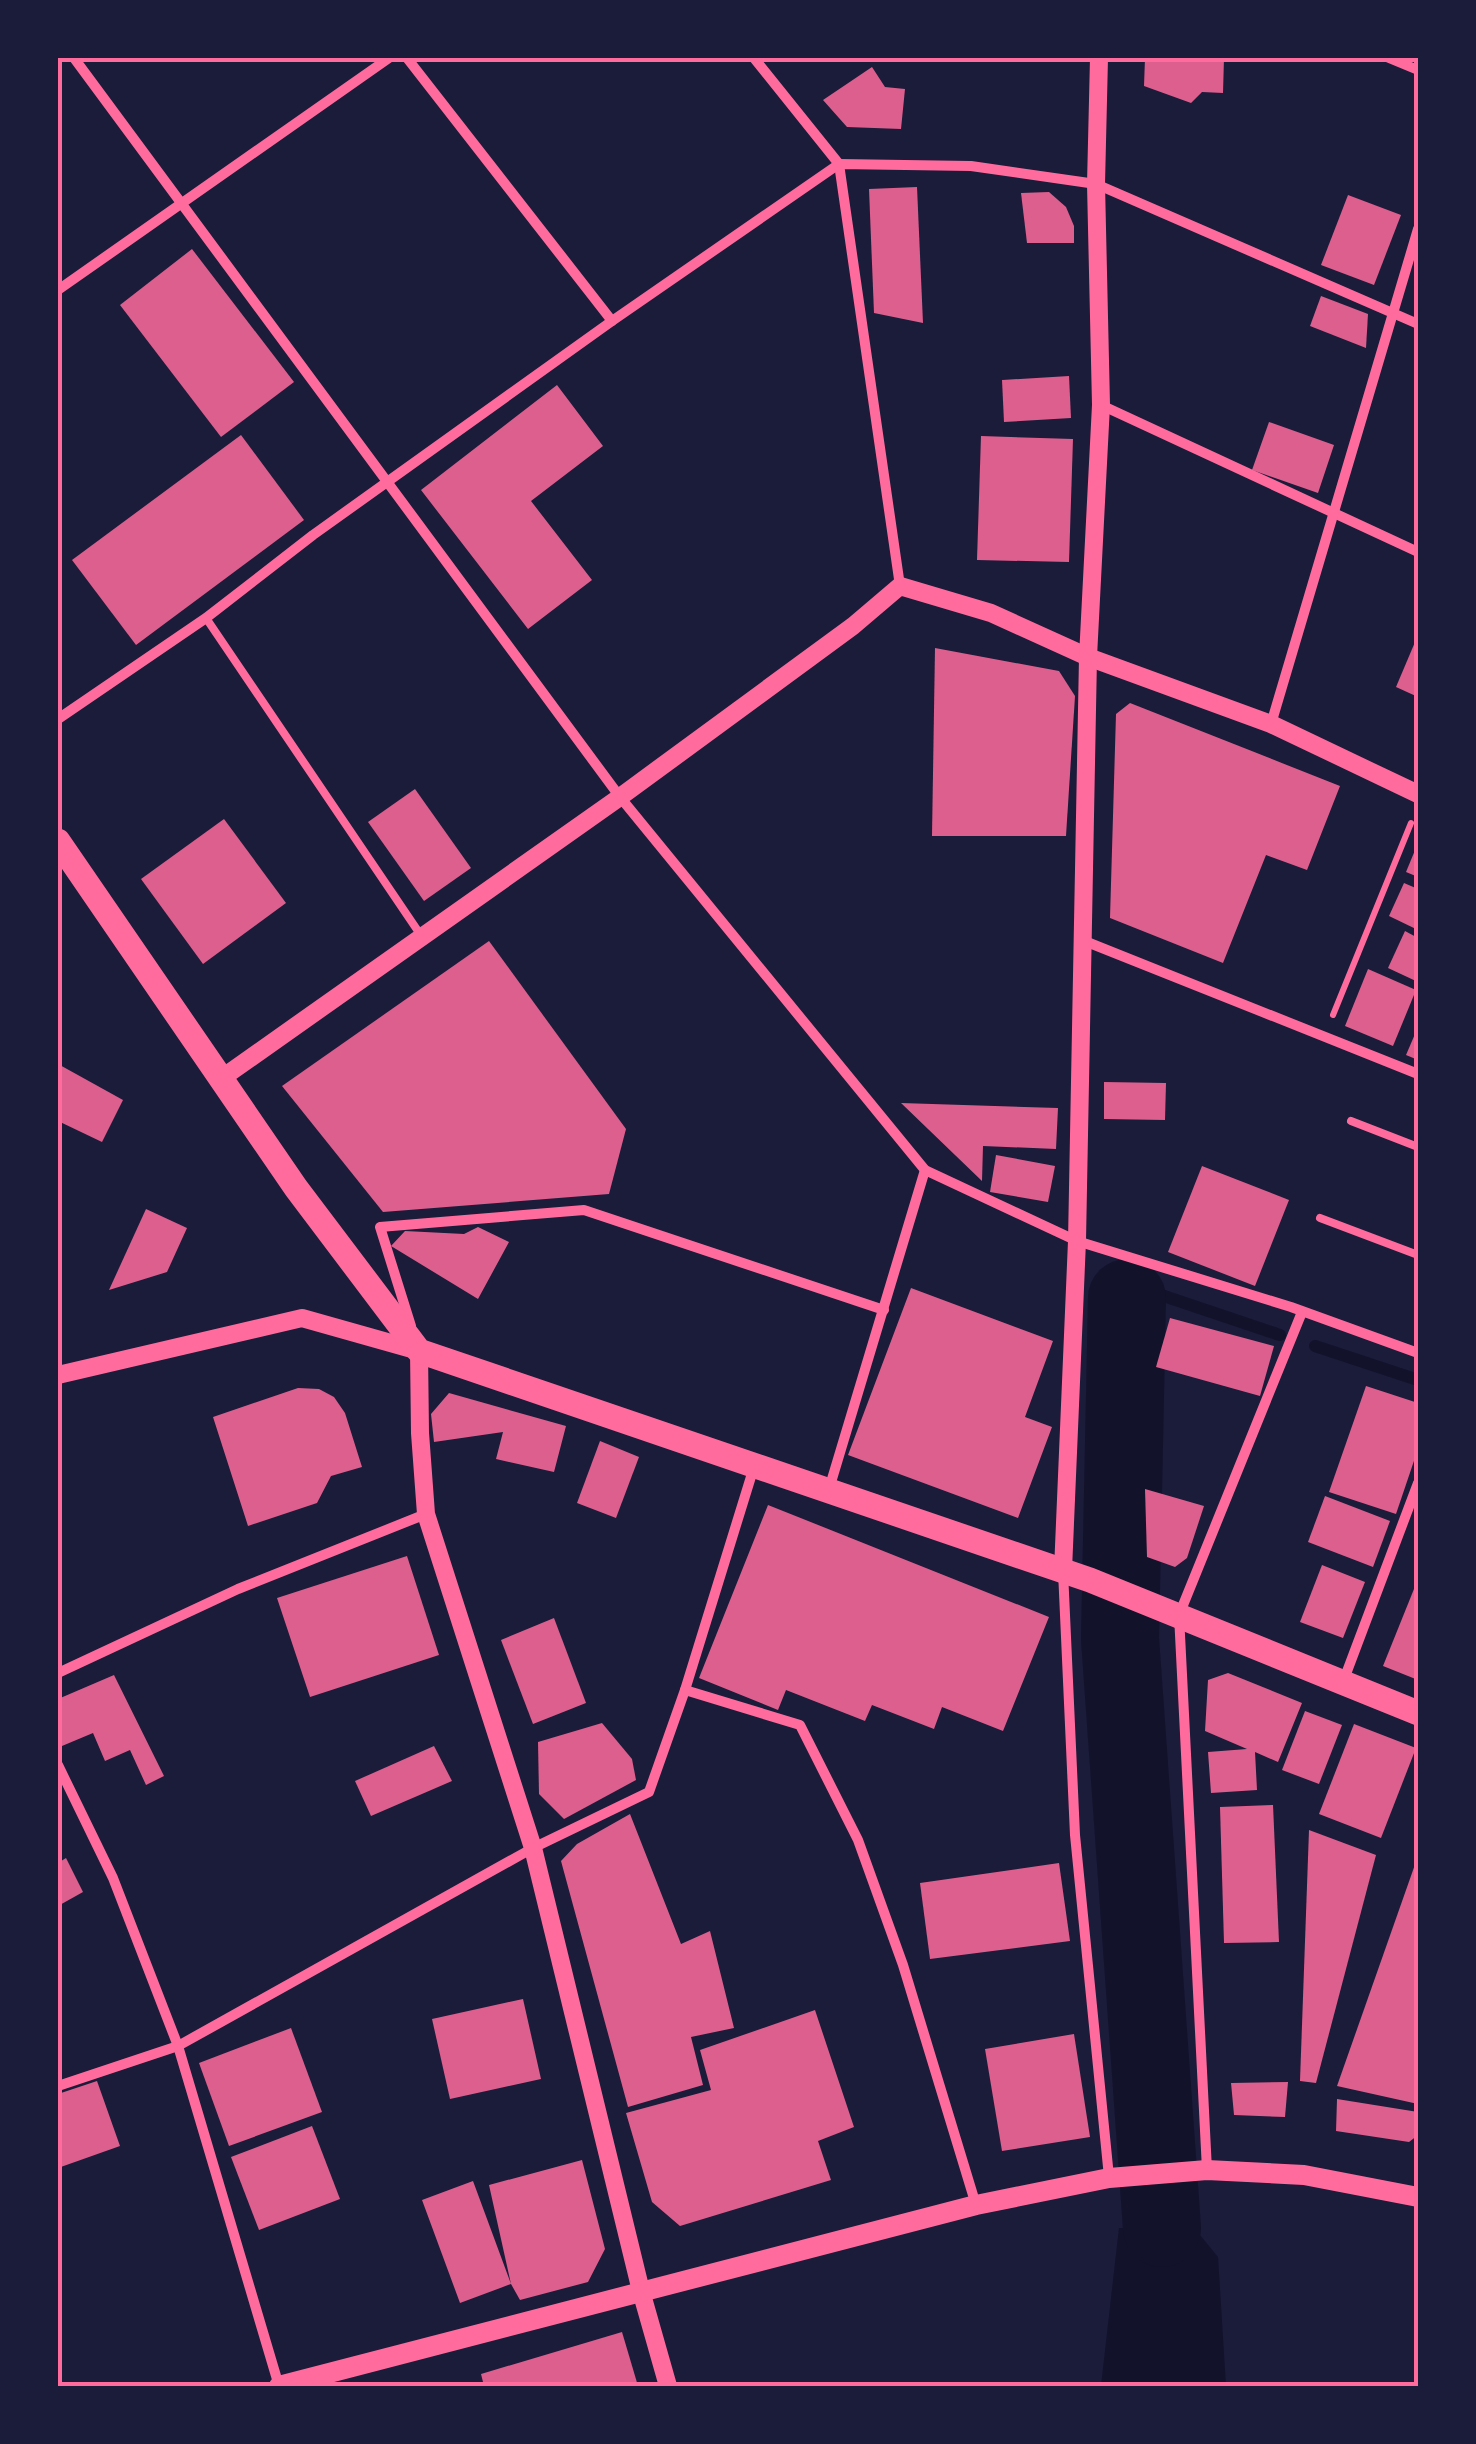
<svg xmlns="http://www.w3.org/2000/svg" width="1476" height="2444" font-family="Arial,sans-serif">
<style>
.water{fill:#12122b}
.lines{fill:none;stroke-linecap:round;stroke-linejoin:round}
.stream{stroke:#12122b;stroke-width:12}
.river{stroke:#12122b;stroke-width:78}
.building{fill:#dd5f8e}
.path{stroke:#ff6b9d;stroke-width:6}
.service{stroke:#ff6b9d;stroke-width:8}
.minor{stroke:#ff6b9d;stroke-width:10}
.tertiary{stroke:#ff6b9d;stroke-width:18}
.secondary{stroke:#ff6b9d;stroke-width:20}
.primary{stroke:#ff6b9d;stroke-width:25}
.neatline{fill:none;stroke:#ff6b9d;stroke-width:4}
</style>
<rect width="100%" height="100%" fill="#1b1b3a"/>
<path class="water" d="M1119,2228l76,1 23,28 8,129h-125z"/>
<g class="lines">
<g class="stream">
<path d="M1127,1298l31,-4 122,41"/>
<path d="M1315,1346l103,34"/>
</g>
<path class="river" d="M1127,1298l-7,341 42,589"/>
</g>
<g class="building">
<path d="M1145,58h79l-1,35 -21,-1 -11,11 -47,-17z"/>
<path d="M872,67l13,20 20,2 -4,40 -54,-2 -24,-27z"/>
<path d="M917,187l6,136 -49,-10 -5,-124z"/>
<path d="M1049,192l17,15 8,19v17h-47l-6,-50z"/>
<path d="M1348,195l53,20 -27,70 -53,-20z"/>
<path d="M192,249l102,133 -73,55 -101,-132z"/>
<path d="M1321,296l47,18 -2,34 -56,-22z"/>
<path d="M1069,376l2,42 -67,4 -2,-42z"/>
<path d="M557,385l46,61 -72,55 61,79 -64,49 -107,-139z"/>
<path d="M1269,422l65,23 -16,48 -66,-23z"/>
<path d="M241,435l63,85 -168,125 -64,-85z"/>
<path d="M981,436l92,3 -4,123 -92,-2z"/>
<path d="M1418,635v62l-22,-10z"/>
<path d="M935,648l124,23 16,25 -9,140h-134z"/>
<path d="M1130,703l210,83 -33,84 -41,-15 -43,108 -113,-45 6,-204z"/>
<path d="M415,789l56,79 -47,33 -56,-79z"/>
<path d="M224,819l62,84 -83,61 -62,-85z"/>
<path d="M1418,843v34l-12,-5z"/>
<path d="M1404,883l14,6v41l-29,-14z"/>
<path d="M1405,931l13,7v44l-30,-14z"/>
<path d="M489,941l137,188 -17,65 -226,18 -101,-126z"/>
<path d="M1368,969l48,21 -23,56 -48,-20z"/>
<path d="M1418,1027v33l-12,-5z"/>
<path d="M58,1064l65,36 -21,42 -44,-21z"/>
<path d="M1104,1082l62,1 -1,37 -61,-1z"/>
<path d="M901,1103l157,5 -2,41 -73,-3 -1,35z"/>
<path d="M996,1155l59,11 -7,36 -58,-10z"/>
<path d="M1202,1166l87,34 -34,86 -87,-34z"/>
<path d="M146,1209l41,19 -20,44 -58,18z"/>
<path d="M478,1227l31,15 -31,57 -87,-53 14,-15 59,3z"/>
<path d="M911,1288l142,53 -28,76 27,10 -34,91 -170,-63z"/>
<path d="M1170,1318l104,28 -14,50 -104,-29z"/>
<path d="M1366,1386l52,17v46l-22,65 -67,-22z"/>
<path d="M298,1388l21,1 15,8 11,16 17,54 -31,9 -14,27 -69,23 -35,-109z"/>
<path d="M449,1393l117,33 -12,46 -58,-13 7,-27 -69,10 -3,-28z"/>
<path d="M600,1441l39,16 -23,61 -39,-15z"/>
<path d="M1145,1489l59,17 -17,52 -12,9 -28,-10z"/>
<path d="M1325,1496l65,25 -17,46 -65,-25z"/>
<path d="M768,1505l281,112 -46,114 -61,-24 -8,22 -62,-24 -7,16 -79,-31 -8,20 -79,-32z"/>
<path d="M407,1556l32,99 -129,42 -33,-99z"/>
<path d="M1322,1565l43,17 -22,56 -43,-16z"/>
<path d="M1418,1579v101l-35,-14z"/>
<path d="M554,1618l32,85 -53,21 -32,-84z"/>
<path d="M1228,1673l74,30 -24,59 -23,-10 2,38 -46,3 -3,-41 39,-3 -42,-18 3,-51z"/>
<path d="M114,1675l50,101 -18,9 -16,-35 -25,11 -12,-28 -31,13 -4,-10v-37z"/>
<path d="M1305,1711l37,14 -23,59 -37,-14z"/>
<path d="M602,1723l30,36 4,21 -72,39 -25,-25 -1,-52z"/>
<path d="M1354,1724l62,24 -35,90 -62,-24z"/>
<path d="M434,1746l18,35 -81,35 -16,-35z"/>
<path d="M1273,1805l6,137 -55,1 -4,-136z"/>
<path d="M630,1814l51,130 29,-13 24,97 -43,9 12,48 -75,22 -67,-246 16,-17z"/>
<path d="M1309,1830l67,25 -60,228 -16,-2z"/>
<path d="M1418,1856v248l-81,-18z"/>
<path d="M66,1858l17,34 -25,14v-43z"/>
<path d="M1059,1863l11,78 -140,18 -10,-76z"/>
<path d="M523,1999l18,80 -91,20 -18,-80z"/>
<path d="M815,2010l39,117 -36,14 13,39 -151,46 -28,-24 -26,-89 85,-23 -11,-40z"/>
<path d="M291,2028l31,84 -93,34 -30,-83z"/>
<path d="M1074,2034l16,103 -88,14 -17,-102z"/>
<path d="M97,2081l23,65 -62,22v-74z"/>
<path d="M1288,2082l-3,35 -51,-2 -3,-32z"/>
<path d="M1337,2099l81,13v23l-9,7 -73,-11z"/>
<path d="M312,2126l28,73 -81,31 -28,-73z"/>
<path d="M582,2160l23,89 -17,33 -68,18 -9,-16 -51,19 -38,-103 51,-19 38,103 -22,-99z"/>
<path d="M622,2332l16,54h-154l-3,-12z"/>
</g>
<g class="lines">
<path class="path" d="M1333,1015l78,-192"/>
<g class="service">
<path d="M206,618l216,319"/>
<path d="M1351,1121l67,26"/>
<path d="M1320,1218l98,37"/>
</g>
<g class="minor">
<path d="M74,58l546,739 305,373 152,71 214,66 127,46"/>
<path d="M407,58l205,263"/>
<path d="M754,58l85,106 61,422"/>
<path d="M1389,58l29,12"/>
<path d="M58,290l331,-232"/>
<path d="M1101,405l317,147"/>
<path d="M58,719l148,-101 107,-83 299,-214 227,-157 132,2 125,18 322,140"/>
<path d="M1271,724l147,-495"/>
<path d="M1082,940l336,134"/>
<path d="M411,1326l-31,-99 204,-17 300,100"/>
<path d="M829,1489l96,-319"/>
<path d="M1063,1571l12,264 34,342"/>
<path d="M58,1673l180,-84 188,-75"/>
<path d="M1343,1682l75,-199"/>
<path d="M685,1690l115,35 58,115 45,125 73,240"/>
<path d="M58,1765l55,113 65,168 101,340"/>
<path d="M58,2086l120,-40 355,-198 116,-56 36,-102 69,-223"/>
<path d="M1207,2170l-28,-555 123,-303"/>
</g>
<g class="tertiary">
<path d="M222,1078l398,-281 233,-171 47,-40 91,27 97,44 183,67 147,70"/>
<path d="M58,1375l244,-57 117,33 1,82 6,81 107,334 108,443 27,95"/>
<path d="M1063,1570l14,-329 11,-584 13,-252 -5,-221 3,-126"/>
</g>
<path class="secondary" d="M279,2386l697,-181 133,-27 98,-8 97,5 114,22"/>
<path class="primary" d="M58,841l238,347 123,163 671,229 328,133"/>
</g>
<rect width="1476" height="2444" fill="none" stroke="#1b1b3a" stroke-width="120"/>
<rect x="60" y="60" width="1356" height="2324" class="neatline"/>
</svg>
